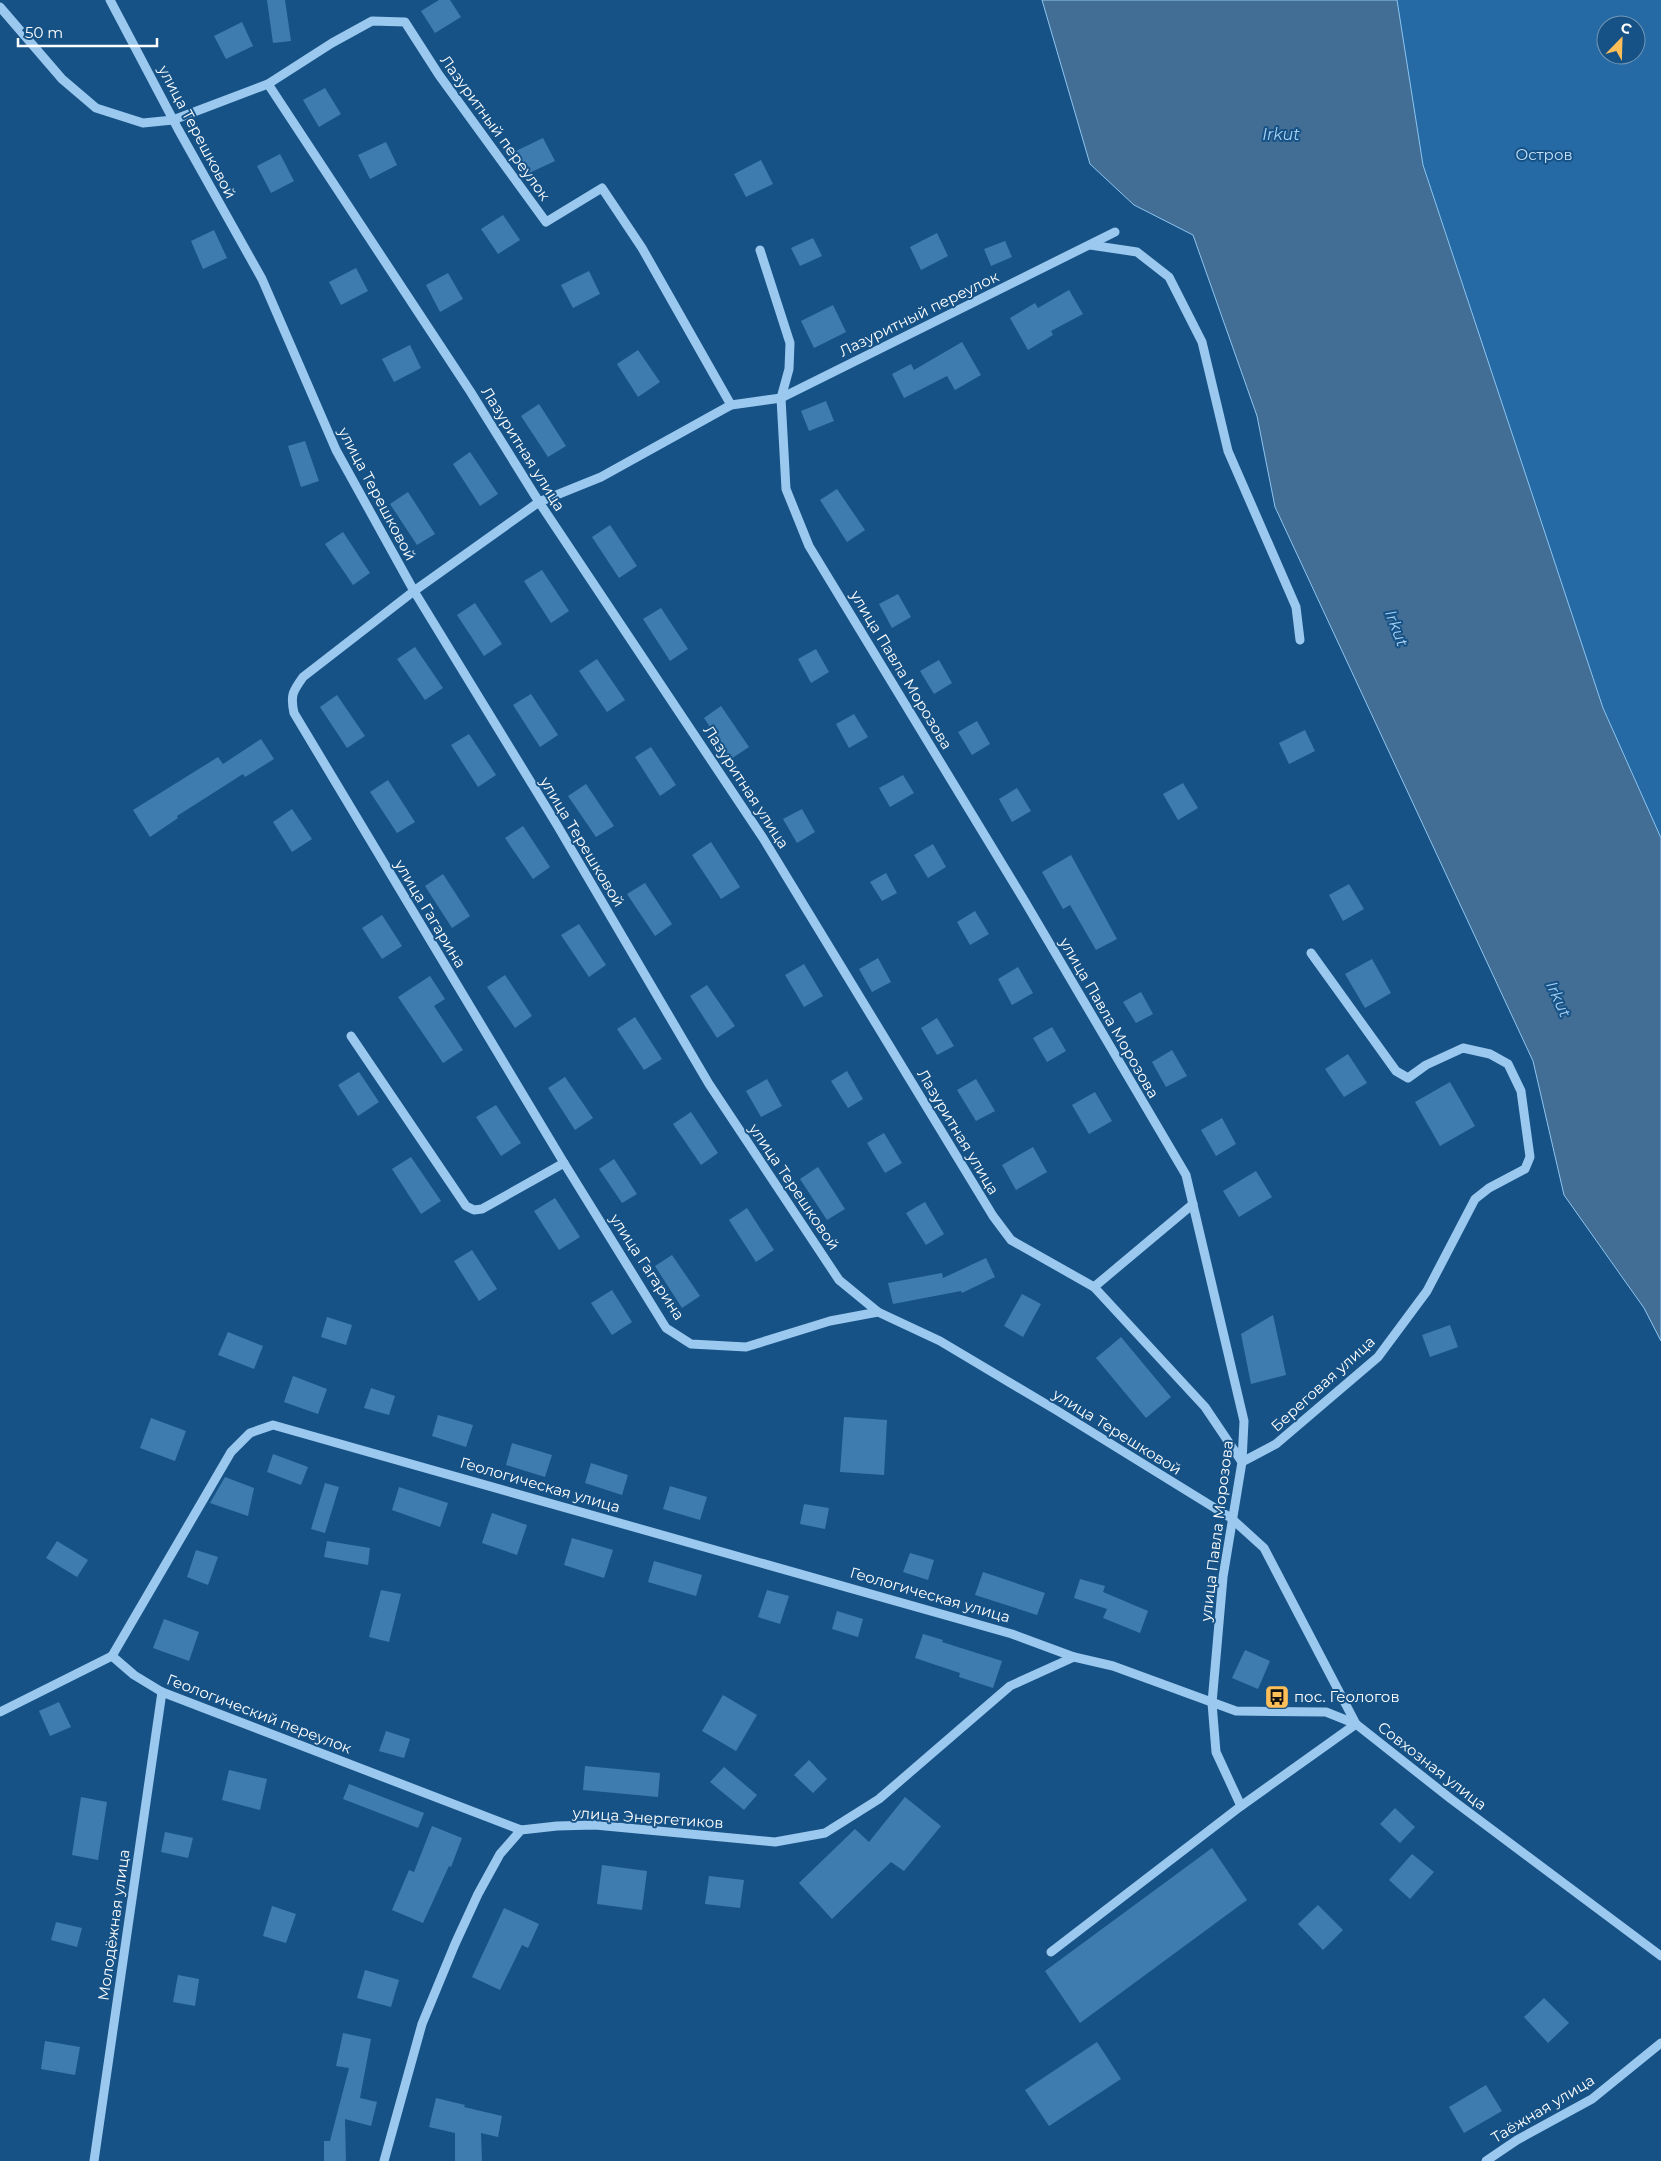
<svg xmlns="http://www.w3.org/2000/svg" width="1661" height="2161" font-family="Montserrat,sans-serif">
<style>
.green{fill:#256aa4;fill-rule:evenodd}
.water{fill:#426e95;stroke:#8dc5f1}
.building{fill:#3e7cb0}
.lines{fill:none;stroke-linecap:round;stroke-linejoin:round}
.minor{stroke:#9bc8ee;stroke-width:9}
.labels{text-anchor:middle;stroke-width:4;stroke-linejoin:round;paint-order:stroke}
.street-label{font-size:15px;fill:#fff;stroke:#165286}
.park-label{font-size:15px;fill:#c1e0fa;stroke:#165286}
.poi-label{font-size:15px;fill:#fff;stroke:#165286;text-anchor:start}
.water-label{font-size:16px;font-style:italic;fill:#a6d2f5;stroke:#165286}
</style>
<rect width="100%" height="100%" fill="#165286"/>
<path class="green" d="M1397,0h264v838l-58,-130 -180,-543zM1606,25h30v30h-30z"/>
<path class="water" d="M1042,0h355l26,165 180,543 58,130v503l-17,-33 -80,-113 -31,-134 -258,-554 -18,-91 -64,-181 -59,-30 -44,-41z"/>
<g class="building">
<path d="M267,0h18l6,41 -18,2z"/>
<path d="M439,0h11l11,17 -26,16 -14,-22z"/>
<path d="M242,22l11,24 -27,13 -12,-23z"/>
<path d="M325,88l16,26 -22,13 -16,-27z"/>
<path d="M543,138l12,23 -28,13 -11,-23z"/>
<path d="M386,142l11,23 -27,14 -12,-24z"/>
<path d="M280,154l14,27 -23,12 -14,-27z"/>
<path d="M761,160l12,24 -27,13 -12,-23z"/>
<path d="M503,215l17,25 -22,14 -17,-25z"/>
<path d="M214,230l13,28 -24,11 -12,-28z"/>
<path d="M937,233l11,23 -27,14 -11,-23z"/>
<path d="M813,238l9,18 -22,10 -9,-18z"/>
<path d="M1005,241l7,16 -21,9 -7,-17z"/>
<path d="M356,268l12,23 -27,14 -12,-23z"/>
<path d="M589,271l11,23 -27,14 -12,-23z"/>
<path d="M448,273l15,26 -23,13 -14,-27z"/>
<path d="M1069,290l14,24 -32,17 2,4 -25,15 -18,-32 25,-15 3,5z"/>
<path d="M833,305l13,27 -32,16 -13,-27z"/>
<path d="M962,342l19,33 -26,15 -8,-14 -43,22 -12,-24 19,-10 3,6z"/>
<path d="M410,345l11,23 -27,14 -12,-23z"/>
<path d="M638,350l22,32 -22,15 -21,-33z"/>
<path d="M826,401l8,20 -25,10 -8,-20z"/>
<path d="M539,404l27,42 -18,11 -27,-41z"/>
<path d="M305,441l14,40 -18,6 -13,-41z"/>
<path d="M470,452l28,42 -18,12 -27,-42z"/>
<path d="M837,489l28,41 -18,12 -27,-42z"/>
<path d="M408,492l27,42 -18,11 -27,-41z"/>
<path d="M610,525l27,41 -18,12 -27,-41z"/>
<path d="M343,532l27,41 -17,12 -28,-41z"/>
<path d="M542,570l27,41 -18,12 -27,-42z"/>
<path d="M898,594l13,23 -19,11 -13,-24z"/>
<path d="M475,603l27,41 -18,12 -27,-41z"/>
<path d="M661,608l27,41 -18,12 -27,-42z"/>
<path d="M415,647l28,41 -18,12 -28,-41z"/>
<path d="M816,649l13,23 -18,11 -13,-24z"/>
<path d="M597,659l28,41 -18,12 -28,-41z"/>
<path d="M939,660l13,23 -18,11 -14,-23z"/>
<path d="M531,694l27,41 -18,12 -27,-42z"/>
<path d="M337,695l28,41 -18,12 -27,-41z"/>
<path d="M721,706l28,41 -18,12 -27,-41z"/>
<path d="M854,714l14,23 -19,11 -13,-24z"/>
<path d="M977,721l13,23 -18,11 -14,-23z"/>
<path d="M1305,730l10,21 -26,13 -10,-21z"/>
<path d="M469,734l27,41 -18,12 -27,-42z"/>
<path d="M261,739l13,20 -29,18 -2,-3 -66,42 1,2 -28,19 -17,-27 85,-53 5,7z"/>
<path d="M651,747l25,38 -16,11 -25,-39z"/>
<path d="M903,775l11,18 -24,14 -11,-19z"/>
<path d="M388,780l27,42 -18,11 -27,-41z"/>
<path d="M1183,783l15,25 -20,12 -15,-26z"/>
<path d="M586,784l28,42 -18,11 -28,-41z"/>
<path d="M1017,788l14,23 -19,11 -13,-23z"/>
<path d="M292,809l20,30 -20,13 -19,-30z"/>
<path d="M802,809l13,23 -18,11 -14,-24z"/>
<path d="M523,826l27,41 -17,12 -28,-41z"/>
<path d="M711,842l29,45 -19,12 -29,-44z"/>
<path d="M933,844l13,23 -18,11 -14,-23z"/>
<path d="M1071,855l46,84 -21,11 -26,-45 -7,4 -21,-37z"/>
<path d="M886,873l11,20 -15,8 -12,-19z"/>
<path d="M443,874l27,42 -18,12 -27,-42z"/>
<path d="M645,883l27,41 -17,12 -28,-42z"/>
<path d="M1349,884l15,25 -21,12 -14,-26z"/>
<path d="M975,911l14,23 -19,11 -13,-23z"/>
<path d="M382,915l20,31 -20,13 -20,-31z"/>
<path d="M579,924l27,41 -17,12 -28,-42z"/>
<path d="M878,958l13,24 -19,10 -13,-23z"/>
<path d="M1372,959l19,34 -26,15 -20,-34z"/>
<path d="M804,964l19,32 -19,11 -19,-32z"/>
<path d="M1018,967l15,26 -21,12 -14,-26z"/>
<path d="M505,975l27,41 -17,12 -28,-41z"/>
<path d="M430,976l15,23 -11,7 29,44 -20,13 -45,-66z"/>
<path d="M707,985l28,41 -18,12 -27,-42z"/>
<path d="M1141,992l12,22 -17,9 -13,-21z"/>
<path d="M635,1017l27,42 -18,11 -27,-41z"/>
<path d="M937,1018l17,28 -17,9 -16,-27z"/>
<path d="M1052,1027l14,24 -19,11 -14,-24z"/>
<path d="M1172,1050l15,26 -21,11 -14,-25z"/>
<path d="M1348,1054l19,29 -23,14 -19,-28z"/>
<path d="M847,1071l16,28 -15,9 -17,-27z"/>
<path d="M359,1072l20,30 -21,14 -20,-31z"/>
<path d="M565,1077l28,41 -18,12 -27,-42z"/>
<path d="M767,1079l15,27 -21,11 -15,-26z"/>
<path d="M976,1079l19,32 -19,10 -19,-31z"/>
<path d="M1450,1082l25,44 -35,20 -25,-44z"/>
<path d="M1095,1092l17,29 -23,13 -17,-29z"/>
<path d="M496,1105l25,38 -20,13 -25,-39z"/>
<path d="M691,1112l27,41 -17,12 -28,-41z"/>
<path d="M1222,1118l14,26 -20,12 -15,-26z"/>
<path d="M884,1133l18,30 -17,10 -18,-30z"/>
<path d="M1033,1147l14,25 -31,18 -14,-25z"/>
<path d="M411,1157l30,44 -20,13 -29,-45z"/>
<path d="M614,1159l23,35 -15,9 -23,-34z"/>
<path d="M818,1167l27,42 -18,11 -27,-41z"/>
<path d="M1256,1171l16,26 -33,20 -16,-26z"/>
<path d="M555,1198l25,39 -21,13 -25,-39z"/>
<path d="M925,1202l19,32 -18,11 -20,-32z"/>
<path d="M747,1208l27,42 -18,12 -27,-42z"/>
<path d="M472,1250l25,39 -18,12 -25,-40z"/>
<path d="M672,1255l28,41 -18,12 -27,-42z"/>
<path d="M986,1258l9,19 -33,16 -1,-2 -68,13 -5,-21 54,-10 1,5z"/>
<path d="M612,1290l20,32 -20,13 -21,-32z"/>
<path d="M1022,1294l19,10 -18,33 -19,-11z"/>
<path d="M1273,1315l13,60 -35,9 -10,-50z"/>
<path d="M327,1317l25,8 -6,20 -25,-8z"/>
<path d="M1450,1325l8,22 -28,10 -8,-22z"/>
<path d="M228,1332l35,14 -9,23 -36,-14z"/>
<path d="M1121,1337l50,60 -25,21 -50,-60z"/>
<path d="M293,1376l34,13 -9,25 -34,-12z"/>
<path d="M371,1388l24,8 -6,19 -25,-7z"/>
<path d="M438,1415l35,10 -7,22 -34,-11z"/>
<path d="M844,1417l43,3 -3,55 -44,-3z"/>
<path d="M151,1418l35,13 -11,30 -35,-13z"/>
<path d="M512,1443l40,12 -7,22 -39,-12z"/>
<path d="M273,1454l35,13 -7,18 -34,-13z"/>
<path d="M591,1463l37,12 -6,20 -37,-12z"/>
<path d="M225,1477l29,11 -6,28 -38,-13z"/>
<path d="M325,1483l14,4 -14,46 -14,-4z"/>
<path d="M670,1486l37,11 -7,23 -37,-11z"/>
<path d="M399,1487l49,16 -8,24 -48,-17z"/>
<path d="M804,1504l25,4 -4,21 -25,-5z"/>
<path d="M492,1513l35,12 -10,30 -35,-12z"/>
<path d="M572,1538l41,12 -9,28 -40,-13z"/>
<path d="M57,1541l31,19 -11,17 -31,-19z"/>
<path d="M327,1541l43,7 -2,17 -44,-8z"/>
<path d="M196,1550l22,7 -10,28 -21,-8z"/>
<path d="M910,1553l24,7 -6,20 -25,-8z"/>
<path d="M654,1561l48,14 -6,21 -48,-14z"/>
<path d="M983,1572l62,21 -8,22 -62,-20z"/>
<path d="M1080,1579l25,7 -2,6 45,19 -8,22 -37,-15 4,-9 -33,-11z"/>
<path d="M381,1590l20,4 -12,48 -20,-5z"/>
<path d="M767,1590l22,6 -9,28 -22,-7z"/>
<path d="M837,1611l26,8 -5,18 -26,-8z"/>
<path d="M164,1619l35,13 -10,29 -36,-13z"/>
<path d="M923,1634l20,6 -1,2 60,19 -9,27 -34,-11 1,-4 -45,-15z"/>
<path d="M1245,1650l25,11 -12,28 -26,-11z"/>
<path d="M723,1695l34,20 -21,36 -34,-20z"/>
<path d="M59,1702l12,25 -21,9 -11,-25z"/>
<path d="M386,1731l24,8 -6,19 -25,-7z"/>
<path d="M809,1760l18,19 -14,14 -19,-18z"/>
<path d="M585,1766l75,7 -2,24 -75,-7z"/>
<path d="M724,1767l33,28 -13,15 -34,-28z"/>
<path d="M229,1770l38,9 -7,31 -38,-10z"/>
<path d="M349,1784l75,29 -6,15 -75,-29z"/>
<path d="M81,1797l26,5 -9,58 -26,-5z"/>
<path d="M905,1797l36,29 -37,45 -13,-9 -59,57 -33,-36 56,-54 14,13z"/>
<path d="M1395,1808l20,19 -15,16 -20,-19z"/>
<path d="M432,1826l30,12 -11,29 -2,-1 -26,57 -31,-13 17,-40 5,2z"/>
<path d="M165,1832l28,6 -5,20 -27,-6z"/>
<path d="M1212,1848l35,52 -167,123 -35,-52z"/>
<path d="M1412,1854l22,18 -24,27 -21,-19z"/>
<path d="M602,1865l45,6 -5,39 -45,-6z"/>
<path d="M709,1876l35,4 -4,28 -35,-4z"/>
<path d="M1318,1905l25,25 -20,20 -25,-26z"/>
<path d="M272,1906l24,8 -10,29 -23,-7z"/>
<path d="M504,1908l35,16 -11,24 -6,-3 -22,45 -28,-13z"/>
<path d="M56,1922l26,6 -5,19 -26,-7z"/>
<path d="M365,1970l34,10 -8,27 -34,-9z"/>
<path d="M178,1975l21,4 -4,27 -22,-4z"/>
<path d="M1544,1998l25,25 -21,20 -24,-26z"/>
<path d="M343,2033l28,6 -11,59 17,4 -6,24 -26,-7 1,42h-22v-20h6l19,-73 -13,-2z"/>
<path d="M45,2041l35,6 -5,28 -34,-6z"/>
<path d="M1097,2042l24,37 -72,47 -24,-36z"/>
<path d="M1486,2085l16,26 -38,22 -15,-26z"/>
<path d="M436,2098l29,7 -1,2 38,9 -4,21 -17,-4 1,28h-27v-28l-26,-6z"/>
</g>
<g class="lines">
<g class="minor">
<path d="M110,0l68,129 84,150 74,171 78,141 143,234 152,259 130,196 39,32 62,29 116,69 175,108 33,30 92,176 95,75 210,157"/>
<path d="M0,7l62,72 34,29 47,15 30,-3 95,-36 64,-41 40,-22 33,1 34,53 107,147 56,-34 40,60 89,157"/>
<path d="M268,84l202,307 69,111 224,336 230,378 18,24 83,47 111,120 37,55 34,-18 102,-87 49,-66 48,-92 14,-11 36,-19 5,-12 -9,-66 -13,-27 -18,-10 -27,-6 -37,17 -18,13 -12,-7 -85,-118"/>
<path d="M1090,245l47,7 32,25 33,65 26,109 68,156 4,33"/>
<path d="M760,250l30,93 -1,26 -8,29 5,91 23,57 215,354 162,275 58,246 -2,41 -19,115 -11,126 4,49 25,54"/>
<path d="M351,1036l115,170 8,4 8,-1 82,-46"/>
<path d="M1094,1287l99,-83"/>
<path d="M878,1312l-48,9 -84,26 -55,-3 -25,-16 -102,-165 -270,-450c-4,-18 -1,-22 9,-36l111,-86 125,-89 62,-25 130,-72 50,-7 334,-166"/>
<path d="M112,1656l119,-204 19,-19 23,-8 739,209 62,23 39,9 123,45 90,1 30,12"/>
<path d="M112,1656l22,19 28,17 359,138"/>
<path d="M0,1712l112,-56"/>
<path d="M1051,1952l190,-146 115,-82"/>
<path d="M94,2161l68,-469"/>
<path d="M384,2161l38,-137 33,-80 23,-50 22,-40 21,-24 36,-4 38,-1 180,17 50,-9 54,-34 131,-113 64,-29"/>
<path d="M1486,2161l31,-21 75,-41 69,-56"/>
</g>
</g>
<defs>
<symbol id="bus-square" viewBox="-11 -11 22 22"><rect x="-9" y="-9" width="18" height="18" rx="4" fill="#ffbf58" stroke="#165286"/><path d="M-5-6H5V4H4V6H2V4H-2V6H-4V4H-5ZM-3.5-4V0h7V-4ZM-3.5 1.2v1.5H-2V1.2ZM2 1.2v1.5H3.5V1.2Z" fill="#111"/></symbol>
</defs>
<g fill-rule="evenodd">
<use href="#bus-square" x="1263" y="1683" width="28" height="28"/>
</g>
<g class="labels">
<g class="street-label">
<text transform="translate(495 128) rotate(54)" y="5">Лазуритный переулок</text>
<text transform="translate(197 132) rotate(62)" y="5">улица Терешковой</text>
<text transform="translate(919 314) rotate(-26)" y="5">Лазуритный переулок</text>
<text transform="translate(523 449) rotate(58)" y="5">Лазуритная улица</text>
<text transform="translate(377 494) rotate(62)" y="5">улица Терешковой</text>
<text transform="translate(901 670) rotate(59)" y="5">улица Павла Морозова</text>
<text transform="translate(746 787) rotate(57)" y="5">Лазуритная улица</text>
<text transform="translate(582 842) rotate(59)" y="5">улица Терешковой</text>
<text transform="translate(430 914) rotate(59)" y="5">улица Гагарина</text>
<text transform="translate(1109 1018) rotate(60)" y="5">улица Павла Морозова</text>
<text transform="translate(958 1132) rotate(59)" y="5">Лазуритная улица</text>
<text transform="translate(794 1187) rotate(56)" y="5">улица Терешковой</text>
<text transform="translate(647 1267) rotate(57)" y="5">улица Гагарина</text>
<text transform="translate(1323 1384) rotate(-42)" y="5">Береговая улица</text>
<text transform="translate(1117 1432) rotate(32)" y="5">улица Терешковой</text>
<text transform="translate(540 1485) rotate(16)" y="5">Геологическая улица</text>
<text transform="translate(1217 1531) rotate(-83)" y="5">улица Павла Морозова</text>
<text transform="translate(930 1595) rotate(16)" y="5">Геологическая улица</text>
<text transform="translate(259 1714) rotate(21)" y="5">Геологический переулок</text>
<text transform="translate(1432 1766) rotate(38)" y="5">Совхозная улица</text>
<text transform="translate(648 1818) rotate(4)" y="5">улица Энергетиков</text>
<text transform="translate(114 1925) rotate(-82)" y="5">Молодёжная улица</text>
<text transform="translate(1543 2109) rotate(-31)" y="5">Таёжная улица</text>
</g>
<g class="park-label">
<text x="1544" y="160">Остров</text>
</g>
<g class="poi-label">
<text x="1294" y="1702">пос. Геологов</text>
</g>
<g class="water-label">
<text x="1281" y="140">Irkut</text>
<text transform="translate(1397 628) rotate(69)" y="6">Irkut</text>
<text transform="translate(1559 999) rotate(66)" y="6">Irkut</text>
</g>
</g>
<g transform="translate(1621 40) rotate(23)"><circle r="24" fill="#165286" stroke="#7397b6"/>
<path d="M0-4L9 19L0 12L-9 19Z" fill="#ffbf58"/>
<text y="-8" font-size="14" font-weight="bold" text-anchor="middle" fill="#ffffff">С</text>
</g>
<path d="M18 38v8h139v-8" fill="none" stroke="#ffffff" stroke-width="2.5"/>
<text x="25" y="38" font-size="15" fill="#ffffff" stroke="#165286" stroke-width="4" paint-order="stroke">50 m</text>
</svg>
